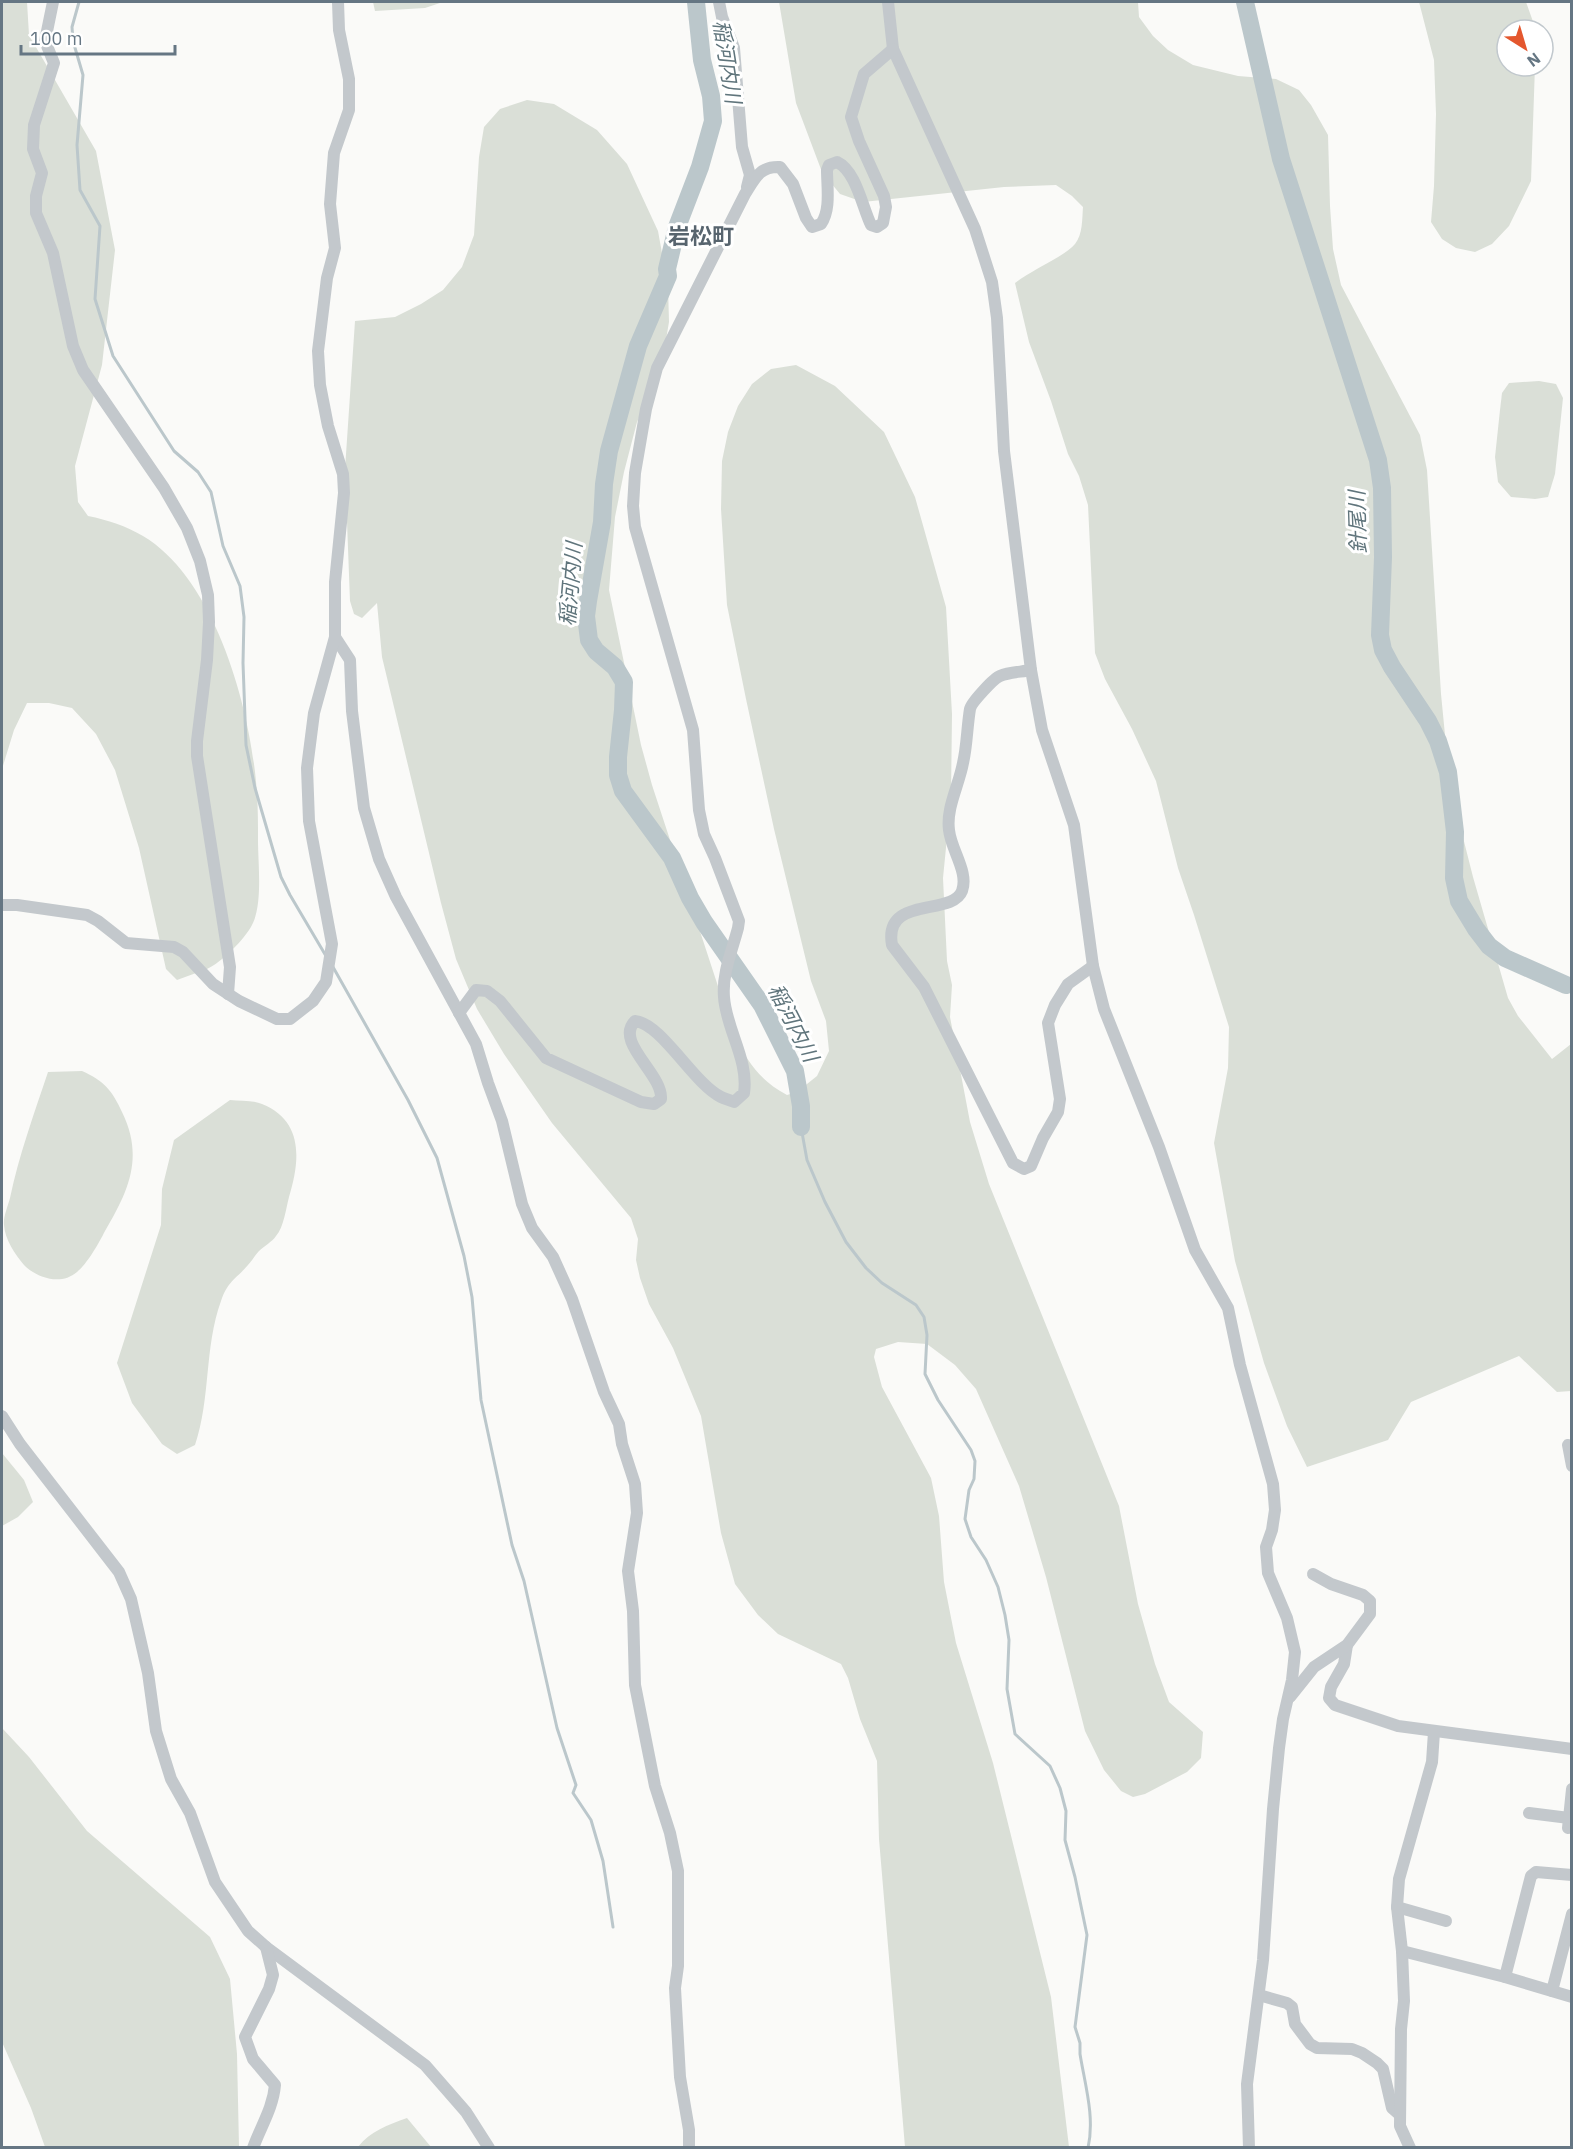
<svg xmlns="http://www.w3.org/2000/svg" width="1573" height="2149" font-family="'IBM Plex Sans','Noto Sans JP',sans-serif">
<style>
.green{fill:#dadfd7}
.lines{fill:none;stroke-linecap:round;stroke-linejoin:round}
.stream{stroke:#bbc7cb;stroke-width:3}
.river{stroke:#bbc7cb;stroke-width:18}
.minor{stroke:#c3c8cc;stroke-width:12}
.labels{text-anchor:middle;stroke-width:6;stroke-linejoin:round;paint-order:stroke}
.water-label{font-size:21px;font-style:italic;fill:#60757c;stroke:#fff}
.quarter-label{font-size:22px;font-weight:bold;fill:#57646e;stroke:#fff}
</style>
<rect width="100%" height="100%" fill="#fafaf8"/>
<g class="green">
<path d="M2,2h25l2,33 67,116 19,99 -13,115 -27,101 3,36 10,14c20,4 38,10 55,20 74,44 109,178 114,258 1,15 1,31 1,46 0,24 5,64 -6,85 -8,15 -30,37 -45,44 -10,4 -20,7 -30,11l-11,-11 -27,-121 -24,-78 -19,-36 -24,-26 -23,-5h-22l-13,27 -12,39z"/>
<path d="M373,2h70l-18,6 -50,3z"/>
<path d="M779,2h359l1,15 14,19 15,14 25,15 45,11 38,3 23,11 12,15 17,30 2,71 3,43 8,36 79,150 7,35 14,224 9,92 23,91 35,121 10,18 34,43 19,-15v347l-14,1 -38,-36 -108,46 -23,38 -81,27 -20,-41 -23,-63 -29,-102 -21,-118 14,-75 1,-41 -35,-112 -16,-47 -22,-87 -24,-52 -27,-50 -10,-26 -7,-148 -9,-29 -11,-22 -17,-53 -22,-59 -14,-59c16,-13 49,-26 60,-39 8,-10 7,-25 8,-37l-11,-11 -16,-11 -52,2 -141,15 -23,-8 -18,-22 -26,-69z"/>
<path d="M1419,2h107l10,28h-29v36h28l-4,115 -22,45 -17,18 -17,8 -19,-4 -14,-9 -11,-17 3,-36 2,-72 -2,-54z"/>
<path d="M527,100l27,4 43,26 30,34 31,67 10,55 1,36 -9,53 -23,47 -13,50 -9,45 -6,73 32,155 11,40 82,250c14,27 25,45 53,60l10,-3 20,-16 12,-25 -3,-30 -15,-40 -37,-152 -28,-130 -19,-94 -6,-96 1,-48 6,-29 10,-26 14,-22 19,-15 25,-4 39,21 49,46 31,65 31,110 6,107 -1,83 -8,81 4,83 5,24 -2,32 20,105 19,62 130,322 19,98 17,60 14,38 34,30 -2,26 -14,14 -42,22 -12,3 -12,-6 -17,-21 -19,-39 -39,-154 -27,-91 -43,-97 -21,-24 -28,-21 -29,-2 -22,7 -2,8 8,30 49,91 8,38 5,66 12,61 37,120 58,234 18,150h-164l-26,-308 -2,-78 -17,-42 -12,-41 -7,-14 -63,-30 -20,-19 -23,-31 -14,-51 -20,-117 -28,-68 -24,-44 -9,-26 -4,-18 2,-21 -7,-21 -79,-95 -48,-69 -27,-45 -21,-50 -15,-56 -59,-246 -5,-54 -15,15 -8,-4 -4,-13 -5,-132 10,-148 40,-4 26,-13 22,-14 19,-23 12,-32 5,-78 5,-30 16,-18z"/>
<path d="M1539,381l17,3 7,14 -8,76 -7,23 -13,2 -24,-2 -13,-15 -3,-25 5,-47 2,-17 7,-10z"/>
<path d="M82,1071c22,10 30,19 40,41 22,45 7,78 -17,119 -6,12 -18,33 -28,41 -16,14 -40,6 -53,-7 -9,-11 -19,-25 -20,-40 -1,-8 4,-19 6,-27 9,-43 24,-84 38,-126z"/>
<path d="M230,1100c10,1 23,0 32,4 42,17 38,57 27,93 -3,11 -5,30 -13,39 -4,6 -12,10 -17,15 -4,4 -7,10 -11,14 -13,15 -20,16 -27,36 -17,47 -10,97 -26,144l-18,9 -15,-10 -30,-41 -15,-40 44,-138 1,-36 12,-49z"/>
<path d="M2,1453l22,27 9,22 -15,15 -16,9z"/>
<path d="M2,1728l27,29 58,74 123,106 20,42 7,75 2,93h-194l-14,-39 -29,-66z"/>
<path d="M407,2118l24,29h-73c12,-16 30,-22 49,-29z"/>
</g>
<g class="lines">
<g class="stream">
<path d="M79,2l-7,25 1,14 10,34 -6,70 3,45 20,36 -5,73 18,57 61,95 24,21 13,20 12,54 17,40 4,31 -1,46 3,82 9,43 26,89 9,18 36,61"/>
<path d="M333,967l75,133 29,58 27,98 8,41 9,103 31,145 12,36 33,147 19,57 -3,8 18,27 12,41 10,66"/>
<path d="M1566,985l6,2"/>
<path d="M801,1127l6,33 18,42 21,40 20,26 16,15 34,22 8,12 3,18 -2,39 13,26 33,50 4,11 -1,18 -5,11 -4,29 6,18 15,23 12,27 7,28 4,25 -2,49 8,45 35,32 10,22 6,23 -1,29 10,37 12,58 -12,92 5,16v11c5,31 15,63 8,94"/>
</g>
<g class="river">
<path d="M696,2l6,58 9,36 2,25 -13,46 -23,60 -10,42 1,7 -30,70 -29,105 -5,33 -2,38 -14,79 -2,15 3,24 7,11 19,16 9,15 -1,28 -5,47v18l5,16 49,67 18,40 14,24 58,83 33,66 6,35v21"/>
<path d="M1245,2l36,157 97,301 4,28 1,69 -3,78 3,15 9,17 36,54 10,20 10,31 7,60 -1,46 5,23 17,28 13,17 16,12 61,27"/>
</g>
<g class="minor">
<path d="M53,2l-8,39 9,22 -20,62 -1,24 9,24 -6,23v17l17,40 20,93 10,24 81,118 23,40 13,33 8,34 1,27 -2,38 -10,81v15l33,211 -2,27"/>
<path d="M719,2l3,15 12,31 8,99 8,28 -3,12"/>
<path d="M888,2l5,47 82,180 17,53 5,36 7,133 27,219 11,60 32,95 19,141 11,43 55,138 36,103 33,58 12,57 33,119 2,26 -3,20 -6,17 2,26 19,45 8,34 -3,28 -9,39 -4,29 -6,61 -10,151 -16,124 2,64"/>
<path d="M335,637l15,23 2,51 12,97 15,51 17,38 80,147 12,39 14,38 20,83 10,24 21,29 19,42 32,93 15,32 3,20 13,40 2,29 -9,58 5,40 2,74 20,101 15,47 8,38v95l-3,22 5,89 9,53v18"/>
<path d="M1031,670c-10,2 -22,2 -31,6 -6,2 -29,27 -30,33 -3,18 -3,37 -7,54 -4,22 -17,45 -14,67 2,20 20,42 13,61 -10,26 -79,4 -70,54l32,42 89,176 11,6 7,-3 12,-28 15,-26 2,-13 -12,-76 7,-18 13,-21 25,-18"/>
<path d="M2,905h15l70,10 11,6 28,22 48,4 9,5 30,32 26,17 38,18h13l23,-18 13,-19 6,-38 -23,-123 -2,-53 7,-55 21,-76v-55l9,-89 -1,-19 -15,-48 -8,-41 -2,-34 9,-73 8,-30 -5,-44 4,-51 15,-43v-31l-10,-49 -1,-28"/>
<path d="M459,1013l17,-23 11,1 13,10 46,57 95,44 13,2 7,-5c2,-25 -47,-57 -26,-78 26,2 59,63 86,76 4,2 9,3 13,5l10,-9c5,-33 -18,-64 -20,-96 -2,-24 8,-46 14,-69l1,-7 -24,-63 -11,-24 -5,-24 -6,-80 -58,-203 -2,-21 2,-33 11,-64 11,-41 88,-174c10,-16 15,-28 35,-27l13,17 13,34 6,9 9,-3c10,-14 6,-37 6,-54l2,-5 8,-3c19,9 25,44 34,63l6,2 6,-4 3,-16 -2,-11 -25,-55 -8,-24 13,-43 29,-25"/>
<path d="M2,1416l18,28 99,128 12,27 17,74 8,58 15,48 19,34 25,69 33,49 18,16 159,118 41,47 23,36"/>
<path d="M1568,1445l4,21"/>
<path d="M1347,1645l-3,19 -13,23 -2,11 6,7 63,21 174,23"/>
<path d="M1290,1697l24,-30 33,-22 23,-31v-13l-7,-6 -32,-11 -18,-10"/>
<path d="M1529,1813l40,5"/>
<path d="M1568,1828l4,-39"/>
<path d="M1397,1907l49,14"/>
<path d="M1402,1951l103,26 67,20"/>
<path d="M1505,1977l26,-101 5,-4 36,3"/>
<path d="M1552,1991l20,-77"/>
<path d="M1259,1995l28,8 5,4 3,17 15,20 7,4 35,1 10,4 15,10 6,6 9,39 8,7"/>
<path d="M253,2148c8,-22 20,-40 22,-63l-22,-26 -8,-22 24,-48 4,-14 -7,-28"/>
<path d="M1410,2148l-10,-22 1,-97 3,-28 -2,-50 -5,-44 2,-28 33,-117 2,-30"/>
</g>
</g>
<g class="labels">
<g class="water-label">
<text transform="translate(727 62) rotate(81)" y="7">稲河内川</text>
<text transform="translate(1358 522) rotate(-92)" y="7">針尾川</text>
<text transform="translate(571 584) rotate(-85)" y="7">稲河内川</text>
<text transform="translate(793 1023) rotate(63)" y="7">稲河内川</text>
</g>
<g class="quarter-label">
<text x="701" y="244">岩松町</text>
</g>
</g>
<rect width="1573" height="2149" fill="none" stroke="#657683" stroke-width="6"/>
<g transform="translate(1525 48) rotate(143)"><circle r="28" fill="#ffffff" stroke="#c1c8cd" stroke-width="1.5"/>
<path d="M0-4.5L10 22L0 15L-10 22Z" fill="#e4572e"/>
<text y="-9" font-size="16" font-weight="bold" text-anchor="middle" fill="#657683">N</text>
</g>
<path d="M21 45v9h154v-9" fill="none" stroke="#657683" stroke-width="3"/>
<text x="30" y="45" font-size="18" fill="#657683" stroke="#ffffff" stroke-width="4.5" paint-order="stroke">100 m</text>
</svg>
